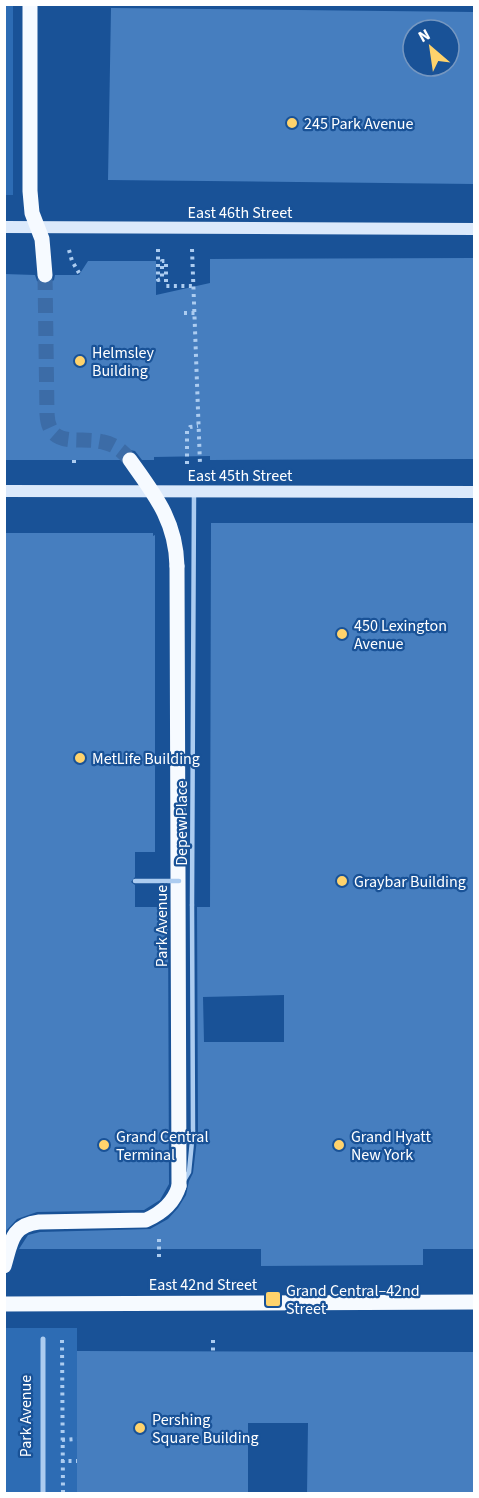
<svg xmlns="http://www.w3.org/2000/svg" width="479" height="1498" font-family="'Source Sans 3',sans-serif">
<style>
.green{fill:#2d6cb4}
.building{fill:#467ebf;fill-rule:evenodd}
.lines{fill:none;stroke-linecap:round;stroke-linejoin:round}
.primary-tunnel{stroke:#3c6ca7;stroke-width:15;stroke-dasharray:15 8;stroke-linecap:butt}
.path{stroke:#acccf0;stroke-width:4;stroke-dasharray:3 4.5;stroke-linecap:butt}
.service{stroke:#acccf0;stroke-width:4.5}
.pedestrian{stroke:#acccf0;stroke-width:5}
.secondary{stroke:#dbe9fb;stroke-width:12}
.primary{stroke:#f6faff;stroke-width:15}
.service-bridge{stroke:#acccf0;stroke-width:4.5}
.primary-bridge{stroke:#f6faff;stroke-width:15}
.poi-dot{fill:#ffd36c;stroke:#195297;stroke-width:2}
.labels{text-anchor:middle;stroke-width:4.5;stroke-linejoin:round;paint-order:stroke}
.poi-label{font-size:16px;fill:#fff;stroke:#195297;text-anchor:start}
.street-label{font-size:16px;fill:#fff;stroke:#195297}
</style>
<rect width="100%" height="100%" fill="#195297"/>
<g class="green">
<rect x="4" y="5" width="9" height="190"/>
<path d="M4,1328h73v165h-72z"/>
</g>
<g class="building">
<path d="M111,8l363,4v172l-366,-4zM413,30h36v36h-36z"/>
<path d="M474,258v201l-264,1v-4l-56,1v3h-12l-7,-9 -5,-1 -6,2 -4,8h-116v-186l31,1 2,6 9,4 8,-5 1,-5h24l9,-14h68v34l54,-12v-24z"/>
<path d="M211,523h263v726h-51v16l-162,1v-17h-242l9,-14 12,-3 110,-3 18,-10 10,-11 8,-13 3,-14 4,-8 5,-42 -1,-224h13zM284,995v47h-80l-1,-45z"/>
<path d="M4,533h149v3l2,-1v317h-20v25l-4,5 4,3v22h33l1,277 -9,16 -16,10 -107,2 -20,7 -13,14z"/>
<path d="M77,1351l397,1v142h-167l1,-71h-60v71h-171z"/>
</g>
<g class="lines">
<path class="primary-tunnel" d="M45,275l2,139c2,36 32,22 56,28 11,2 20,9 27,18"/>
<g class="path">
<path d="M158,249v31l4,-1v-18h4v25h28"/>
<path d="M192,249l8,215"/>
<path d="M69,250l3,11 7,12"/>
<path d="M184,313h11"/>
<path d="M74,460v4"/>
<path d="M187,464v-33l3,-4 8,-1"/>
<path d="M159,1239v20"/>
<path d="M62,1340l1,154"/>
<path d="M213,1340v12"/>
<path d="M62,1440l15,-1"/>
<path d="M61,1461h16"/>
</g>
<g class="service">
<path d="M192,905l2,-413"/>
<path d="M183,1182l6,-10 4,-41"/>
</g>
<path class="pedestrian" d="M43,1494v-155"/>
<g class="secondary">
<path d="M4,227l470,2"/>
<path d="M4,491l470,1"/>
</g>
<g class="primary">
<path d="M30,4v187l2,22 10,26 3,36"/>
<path d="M177,566l2,620"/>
<path d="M4,1304l470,-2"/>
</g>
<g class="service-bridge">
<path d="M135,881h44"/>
<path d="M192,905l1,226"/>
</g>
<g class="primary-bridge">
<path d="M130,460c25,35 46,61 47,106"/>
<path d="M4,1266c7,-23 7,-41 35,-44l107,-2c16,-7 28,-17 33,-34"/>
</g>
</g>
<g class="poi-dot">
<circle cx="292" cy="123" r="6"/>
<circle cx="80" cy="361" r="6"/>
<circle cx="342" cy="634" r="6"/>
<circle cx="80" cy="758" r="6"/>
<circle cx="342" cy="881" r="6"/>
<circle cx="104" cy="1145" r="6"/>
<circle cx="339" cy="1145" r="6"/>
<rect x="265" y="1291" width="16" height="16" rx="3"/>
<circle cx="140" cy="1428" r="6"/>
</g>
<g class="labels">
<g class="poi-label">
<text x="304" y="129">245 Park Avenue</text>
<text x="92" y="358">Helmsley<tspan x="92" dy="18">Building</tspan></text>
<text x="354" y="631">450 Lexington<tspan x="354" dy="18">Avenue</tspan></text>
<text x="92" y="764">MetLife Building</text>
<text x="354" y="887">Graybar Building</text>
<text x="116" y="1142">Grand Central<tspan x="116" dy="18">Terminal</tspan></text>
<text x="351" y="1142">Grand Hyatt<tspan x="351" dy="18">New York</tspan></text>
<text x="286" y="1296">Grand Central–42nd<tspan x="286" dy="18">Street</tspan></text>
<text x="152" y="1425">Pershing<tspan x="152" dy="18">Square Building</tspan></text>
</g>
<g class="street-label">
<text x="240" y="218">East 46th Street</text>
<text x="240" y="481">East 45th Street</text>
<text transform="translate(181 823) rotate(-90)" y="6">Depew Place</text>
<text transform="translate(161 926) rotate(-90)" y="6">Park Avenue</text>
<text x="203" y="1290">East 42nd Street</text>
<text transform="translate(25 1416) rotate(-90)" y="6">Park Avenue</text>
</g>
</g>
<rect width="479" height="1498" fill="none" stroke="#ffffff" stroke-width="12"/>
<g transform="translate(431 48) rotate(331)"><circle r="28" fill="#195297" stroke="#7597c1" stroke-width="1.5"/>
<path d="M0-4.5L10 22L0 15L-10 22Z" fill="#ffd36c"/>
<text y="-9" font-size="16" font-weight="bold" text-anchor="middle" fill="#ffffff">N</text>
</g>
</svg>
